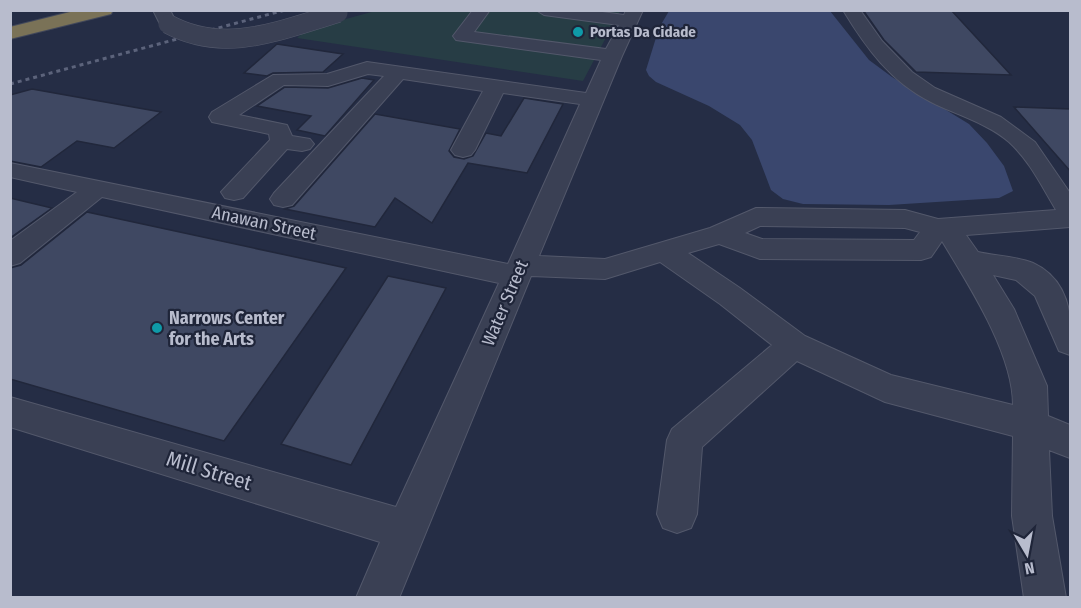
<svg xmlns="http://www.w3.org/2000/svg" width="1081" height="608" font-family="'Fira Sans Condensed',sans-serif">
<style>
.green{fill:#273d45}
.water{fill:#3a476e}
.building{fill:#3f4862;stroke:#21273b;stroke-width:1.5}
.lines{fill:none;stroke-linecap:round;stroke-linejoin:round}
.minor-casing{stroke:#53586b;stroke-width:2}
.highway-casing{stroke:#42485b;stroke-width:2}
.minor{fill:#3a4054;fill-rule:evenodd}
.highway{fill:#7a7257;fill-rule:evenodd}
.rail{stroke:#5c637b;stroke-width:3;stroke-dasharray:4 4;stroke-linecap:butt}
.minor-bridge-casing{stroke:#53586b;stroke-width:20;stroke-linecap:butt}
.minor-bridge{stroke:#3a4054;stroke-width:19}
.culture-dot{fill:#0f9aa8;stroke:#1f2539;stroke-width:2}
.labels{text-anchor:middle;stroke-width:4.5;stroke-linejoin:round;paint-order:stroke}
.far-poi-label{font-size:15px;font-weight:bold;fill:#b8bccd;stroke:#1f2539;text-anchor:start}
.street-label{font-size:18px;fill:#b8bccd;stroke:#1f2539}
.poi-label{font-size:18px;font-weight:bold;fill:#b8bccd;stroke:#1f2539;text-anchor:start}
.near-street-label{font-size:21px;fill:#b8bccd;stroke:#1f2539}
</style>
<rect width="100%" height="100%" fill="#252d45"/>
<path class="green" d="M375,11h245l-37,70 -286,-43 9,-8z"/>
<path class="water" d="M669,11h161l39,49 23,17 77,47 18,19 17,23 9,25 -14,7 -110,7 -86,-1 -20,-5 -12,-9 -19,-50 -12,-15 -31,-19 -53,-24 -7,-6 -3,-6 13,-42z"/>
<g class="building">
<path d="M863,10h88l60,65 -95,-3 -32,-32z"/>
<path d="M277,44l66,10 -20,18 -50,1 -6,3 -23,-3z"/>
<path d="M362,78l12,2 -49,56 -28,-6 14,-14 -54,-10 28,-19 43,1z"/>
<path d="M32,89l129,23 -47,36 -37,-7 -36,26 -31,-6v-66z"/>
<path d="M524,98l39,6 -36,69 -59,-10 -36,60 -37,-25 -20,29 -90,-18 9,-3 81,-92 85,15 -11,22 5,6 10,2 9,-3 13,-23 15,3z"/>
<path d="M1014,107l57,2v63z"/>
<path d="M10,198l42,10 -42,30z"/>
<path d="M87,212l259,56 -122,173 -214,-62v-111l11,-3z"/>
<path d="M388,276l58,12 -95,177 -70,-21z"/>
</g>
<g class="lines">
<defs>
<g id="minor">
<path d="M153,10h17l7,14 -3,4h-12z"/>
<path d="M473,10h17l-16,22 132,17 13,-24 -75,-10 -8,-5h52l36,5 2,-5h17l-21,46 -83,200 66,3 105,-31 46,-20 149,2 33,9 118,-9c-14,-23 -26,-49 -47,-68 -22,-19 -52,-27 -78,-40 -40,-20 -65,-54 -88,-92h17l22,31 30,31 23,16 66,29 34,25 35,51v34l-104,8 12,17c17,4 38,4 55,11 37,17 41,57 37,92l-11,-4 -24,-55 -19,-16 -23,-5 21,34 33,77 1,30 22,9v33l-21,-8 3,66 14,82h-42l-12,-82 1,-80 -128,-34 -88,-41 -95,86 -5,67 -6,14 -14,5 -14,-5 -6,-14 10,-74 5,-11 100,-84 -52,-41 -60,-42 -55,17 -74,-3 -132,322h-43l24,-56 -370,-115v-30l386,110 103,-224 -397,-86 -82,66 -10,3v-25l67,-49 -67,-15v-14l498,101 72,-160 -77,-11 -28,57 -4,5 -8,2 -8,-2 -4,-5 32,-59 -80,-12 -111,126 -9,2 -9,-2 -4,-6 4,-6 110,-117 -16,-2 -40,12 -44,-1 -45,30 48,10 5,11 18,3 4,5 -4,5 -8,2 -15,-2 -44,49 -9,2 -9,-2 -4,-6 49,-52 -1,-6 -57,-12 -3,-5 3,-5 61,-37 54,-1 40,-12 219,31 15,-33 -145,-20 -3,-4zM760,226l145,2 15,4 -6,8 -152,-1 -17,-6zM942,241c27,45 71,112 71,164l-122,-30 -86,-39 -65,-48 -52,-35 31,-9 41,15 161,1 10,-3z"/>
</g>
<path id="highway" d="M78,10h35l-2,4 -101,25v-12z"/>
</defs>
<use href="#minor" class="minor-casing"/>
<use href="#highway" class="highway-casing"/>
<use href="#minor" class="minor"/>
<use href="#highway" class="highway"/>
<path class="rail" d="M10,84l275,-74"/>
<defs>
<path id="minor-bridge" d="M168,24c57,31 112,6 170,-11"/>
</defs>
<use href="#minor-bridge" class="minor-bridge-casing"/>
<use href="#minor-bridge" class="minor-bridge"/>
</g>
<g class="culture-dot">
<circle cx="578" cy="32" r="6"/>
<circle cx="157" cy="328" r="6"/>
</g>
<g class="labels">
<g class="far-poi-label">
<text x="590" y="37">Portas Da Cidade</text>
</g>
<g class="street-label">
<text transform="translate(264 223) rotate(12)" y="6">Anawan Street</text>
<text transform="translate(505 303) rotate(-67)" y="6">Water Street</text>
</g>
<g class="poi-label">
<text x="169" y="324">Narrows Center<tspan x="169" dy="21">for the Arts</tspan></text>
</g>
<g class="near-street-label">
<text transform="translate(209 471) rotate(17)" y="7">Mill Street</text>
</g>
</g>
<rect width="1081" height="608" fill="none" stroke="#b8bccd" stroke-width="24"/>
<g transform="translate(1027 554) rotate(170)" stroke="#1f2539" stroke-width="4.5" paint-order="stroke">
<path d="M0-4.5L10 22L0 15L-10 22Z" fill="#b8bccd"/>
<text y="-9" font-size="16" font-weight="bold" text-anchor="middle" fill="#b8bccd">N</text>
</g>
</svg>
